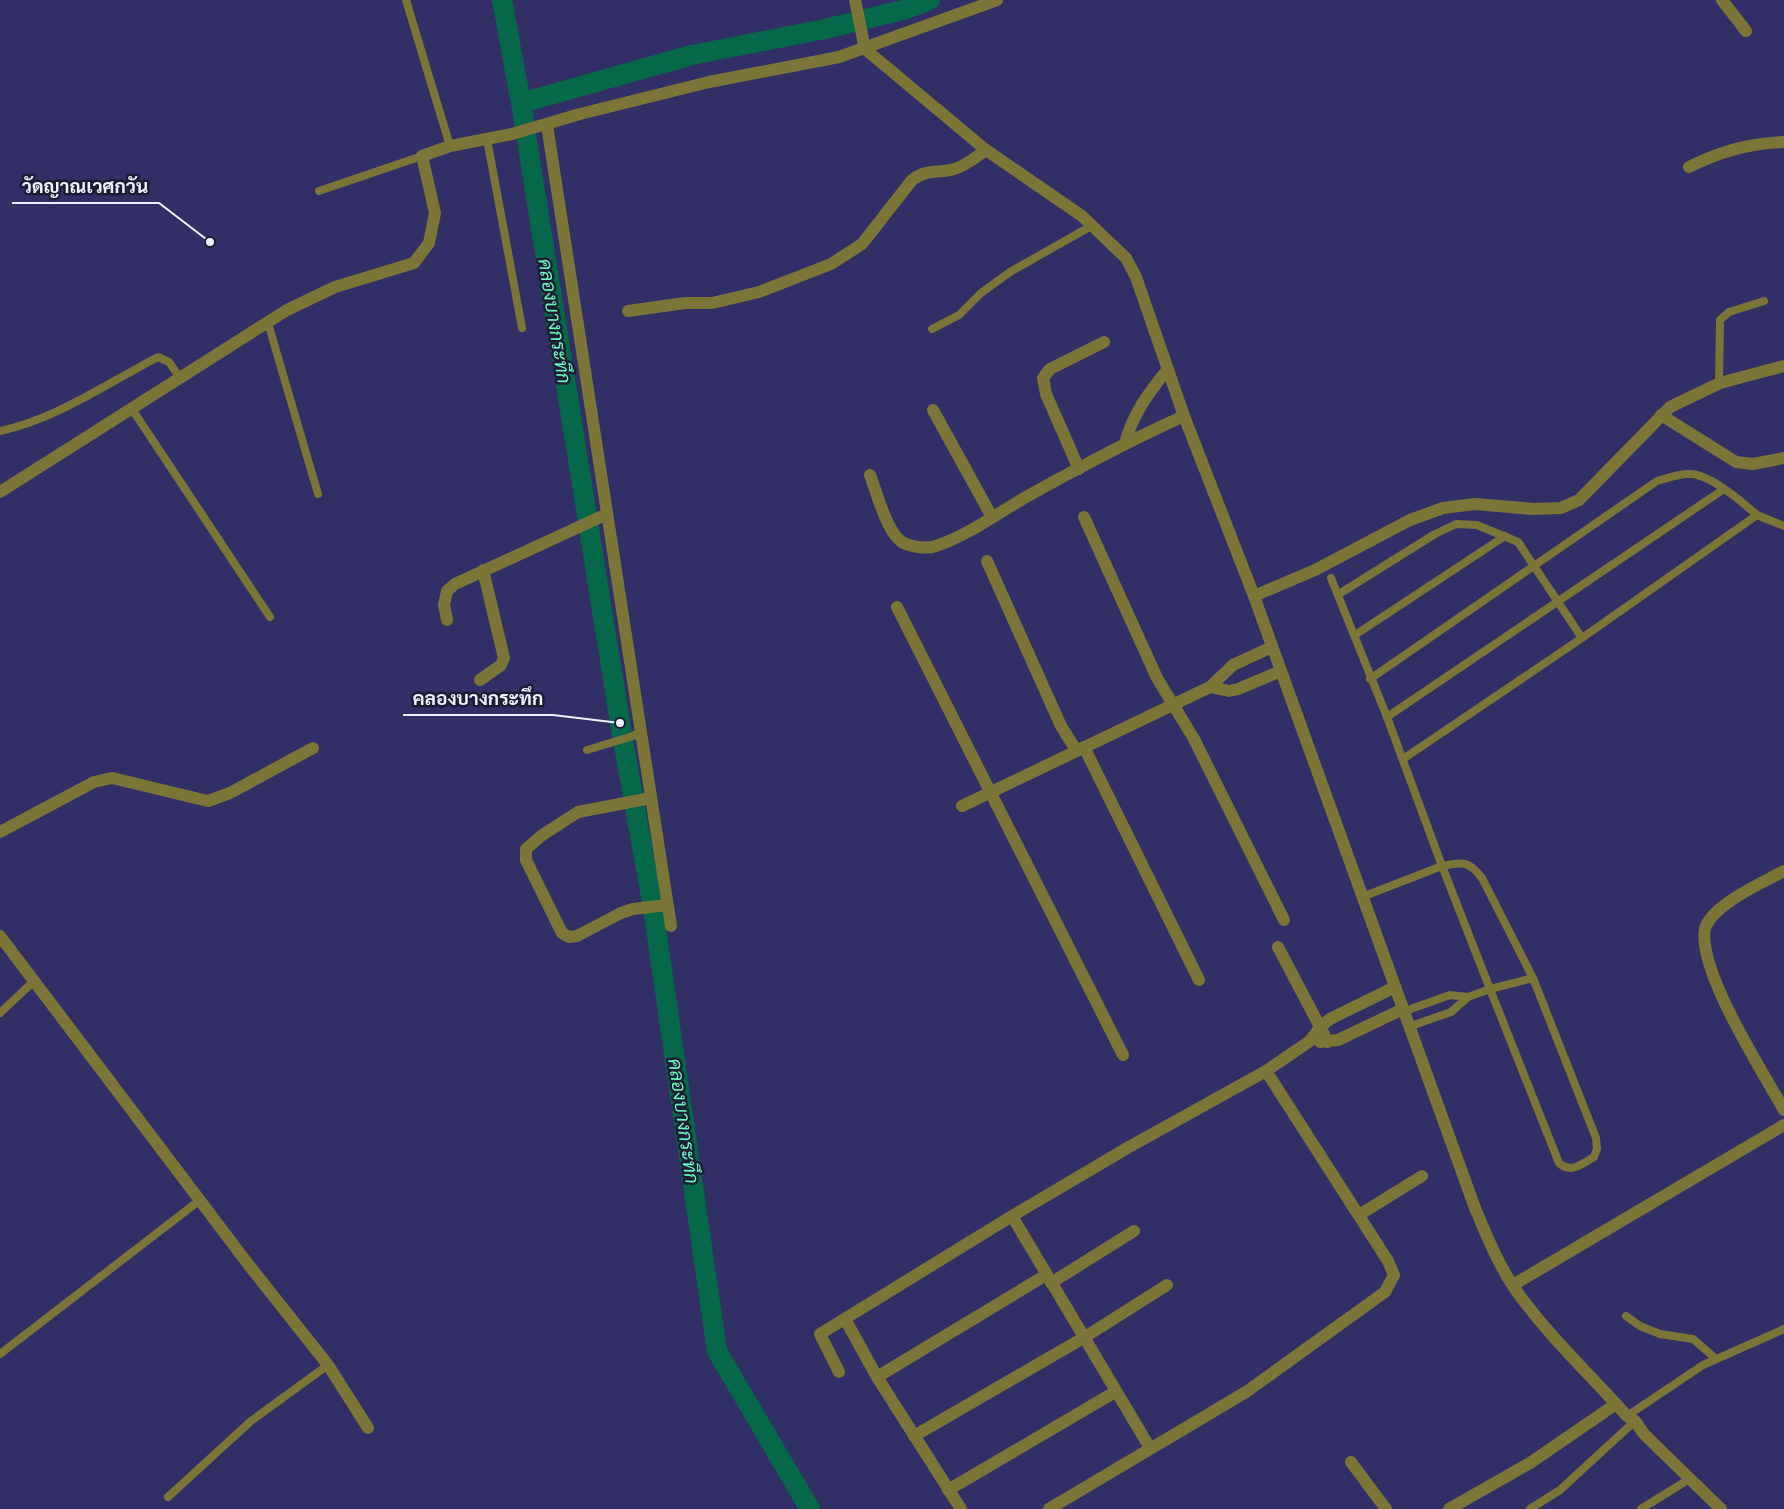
<svg xmlns="http://www.w3.org/2000/svg" width="1784" height="1509" font-family="Quicksand,Sarabun,sans-serif">
<style>
.lines{fill:none;stroke-linecap:round;stroke-linejoin:round}
.canal{stroke:#056949;stroke-width:20}
.service{stroke:#7b7538;stroke-width:8}
.minor{stroke:#7b7538;stroke-width:12}
.labels{text-anchor:middle;stroke-width:5;stroke-linejoin:round;paint-order:stroke}
.water-label{font-size:19px;font-style:italic;fill:#69fbbe;stroke:#1c1c35}
.leader{fill:none;stroke:#f0f1ff;stroke-width:2}
.callout-dot{fill:#f0f1ff;stroke:#1c1c35;stroke-width:2}
.callout-label{font-size:19px;text-anchor:middle;font-weight:bold;fill:#f0f1ff;stroke:#1c1c35;stroke-width:5;stroke-linejoin:round;paint-order:stroke}
</style>
<rect width="100%" height="100%" fill="#322f66"/>
<g class="lines">
<g class="canal">
<path d="M502,0l19,103 99,620 33,185 64,443 93,158"/>
<path d="M521,103l171,-48 133,-26 82,-20 23,-9"/>
</g>
<g class="service">
<path d="M406,0l44,146"/>
<path d="M487,139l35,189"/>
<path d="M319,191l103,-35"/>
<path d="M268,323l50,171"/>
<path d="M932,329l27,-14 22,-22 29,-21 83,-47"/>
<path d="M1719,383l1,-63 9,-8 35,-11"/>
<path d="M132,409l138,208"/>
<path d="M0,431c56,-12 108,-48 158,-74l11,5 11,16"/>
<path d="M1331,578l56,139 55,149 -80,31"/>
<path d="M1339,594l96,-60 21,-10 21,1 41,17 64,96"/>
<path d="M1355,635l150,-99"/>
<path d="M1370,679l287,-198c11,-3 23,-8 34,-7 20,1 51,28 66,41"/>
<path d="M1387,717l337,-228"/>
<path d="M587,750l46,-14 8,-5"/>
<path d="M1403,759l179,-121 175,-123 27,11"/>
<path d="M1405,1011l45,-16 18,2"/>
<path d="M0,1013l34,-32"/>
<path d="M1411,1026l40,-14 17,-15 22,-8 -48,-123c20,-4 26,-6 40,12l51,100 63,160 1,11 -3,8c-12,7 -23,17 -35,6l-69,-174 43,-11"/>
<path d="M1626,1316l14,10 20,8 33,5 22,19"/>
<path d="M0,1354l200,-154"/>
<path d="M1627,1416l76,-51 81,-36"/>
<path d="M168,1497l83,-76 77,-56"/>
<path d="M1530,1509l30,-19 75,-69"/>
<path d="M1641,1509l50,-31"/>
</g>
<g class="minor">
<path d="M855,0l10,49 121,101 96,66 44,42 10,19 48,139 70,180 221,612c13,31 25,61 45,88 32,43 72,81 107,120l8,5 9,13 77,75"/>
<path d="M1722,0l24,31"/>
<path d="M547,125l124,801"/>
<path d="M1689,167c31,-16 60,-24 95,-25"/>
<path d="M628,311l57,-8h27l47,-11 72,-28 31,-20 50,-64c16,-12 26,-6 42,-11 12,-3 23,-13 32,-19"/>
<path d="M933,410l59,107"/>
<path d="M1661,415l75,47 17,2 31,-6"/>
<path d="M1125,444c7,-29 24,-52 43,-75"/>
<path d="M1079,469l-33,-75 -3,-16 7,-9 54,-27"/>
<path d="M870,475c7,18 18,63 36,69 9,3 21,5 30,2 32,-11 61,-32 90,-49 52,-29 104,-57 158,-81"/>
<path d="M0,492l287,-182 48,-23 79,-24 15,-20 6,-30 -13,-57 28,-10 62,-12 68,-20 129,-32 130,-25 158,-57"/>
<path d="M1084,517l73,161 37,61 90,181"/>
<path d="M987,561l74,165 15,24"/>
<path d="M1254,596l61,-26 95,-50 33,-12 32,-4 58,5 28,-1 18,-8 91,-93 50,-24 64,-17"/>
<path d="M897,607l226,448"/>
<path d="M447,620l-3,-15 3,-14 8,-7 152,-70"/>
<path d="M480,680l21,-15 3,-7 -21,-88"/>
<path d="M1210,687l19,4 9,-2 43,-18"/>
<path d="M1084,747l115,233"/>
<path d="M651,798l-73,14 -37,24 -15,13v11l36,73 7,4 8,-1 44,-23 12,-4 34,-4"/>
<path d="M962,806l248,-119 23,-22 39,-18"/>
<path d="M0,832l94,-50 18,-4 96,23 22,-8 83,-45"/>
<path d="M1784,871c-20,11 -73,34 -79,58 -8,41 58,143 79,181"/>
<path d="M0,936l248,328 80,101 40,63"/>
<path d="M1278,947l50,95"/>
<path d="M1320,1042l18,-2 65,-31"/>
<path d="M1359,1215l63,-39"/>
<path d="M1012,1216l138,232"/>
<path d="M1051,1283l83,-52"/>
<path d="M1513,1285l271,-160"/>
<path d="M845,1319l32,58 84,132"/>
<path d="M839,1372l-19,-38 192,-118 117,-69 137,-76 44,-30 10,-14 10,-8 65,-32"/>
<path d="M877,1377l169,-102"/>
<path d="M914,1436l171,-99 82,-52"/>
<path d="M1351,1462l35,47"/>
<path d="M948,1490l167,-98"/>
<path d="M1049,1509l197,-117 139,-100 9,-17 -6,-14 -122,-190"/>
<path d="M1449,1509l81,-46 86,-59"/>
</g>
</g>
<g class="labels">
<g class="water-label">
<text transform="translate(555 321) rotate(81)" y="7">คลองบางกระทึก</text>
<text transform="translate(684 1121) rotate(82)" y="7">คลองบางกระทึก</text>
</g>
</g>
<path class="leader" d="M210 242L159 203H12M620 723L553 715H403"/>
<g class="callout-dot">
<circle cx="210" cy="242" r="5"/>
<circle cx="620" cy="723" r="5"/>
</g>
<g class="callout-label">
<text x="85" y="193">วัดญาณเวศกวัน</text>
<text x="478" y="705">คลองบางกระทึก</text>
</g>
</svg>
